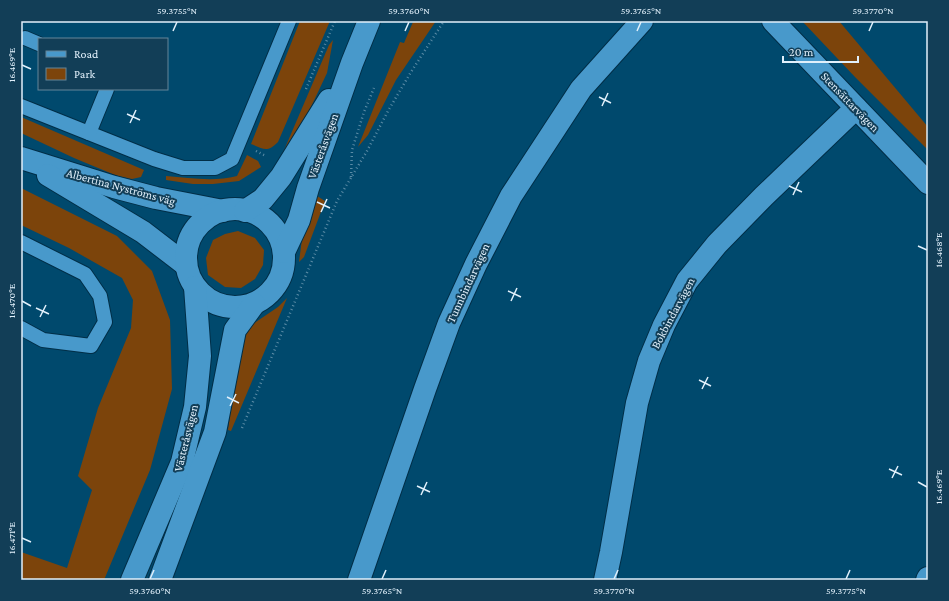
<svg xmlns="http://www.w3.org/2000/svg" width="949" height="601" font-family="'Crimson Pro',serif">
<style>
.green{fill:#7c440b}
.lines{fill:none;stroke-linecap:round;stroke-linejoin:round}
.lane-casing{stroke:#002e47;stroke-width:16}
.street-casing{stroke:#002e47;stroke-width:24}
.secondary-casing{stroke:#002e47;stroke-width:24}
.path{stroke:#5b8ca6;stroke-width:2.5;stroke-dasharray:1 3;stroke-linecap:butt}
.lane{stroke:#4899cb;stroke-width:14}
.street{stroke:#4899cb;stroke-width:22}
.secondary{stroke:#4899cb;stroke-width:22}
.ticks{fill:none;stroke:#e1f0fb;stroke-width:1.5}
.labels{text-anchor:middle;stroke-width:4;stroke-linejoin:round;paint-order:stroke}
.street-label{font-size:12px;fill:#e1f0fb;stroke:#123e57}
.neatline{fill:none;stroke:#e1f0fb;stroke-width:1.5}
.ticks-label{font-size:10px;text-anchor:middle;fill:#e1f0fb}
</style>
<rect width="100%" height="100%" fill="#00496d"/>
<g class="green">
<path d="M300,21h30l-52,121c-11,11 -14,7 -27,2z"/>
<path d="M412,21h24l-40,59 -28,55 -10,12 42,-105 4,1 9,-21z"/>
<path d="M802,21h37l89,106v23l-73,-73z"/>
<path d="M333,40l-6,33 -17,36 -26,48 -2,-2 47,-110z"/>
<path d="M21,117l123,53 -3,7 -9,2 -17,-4 -41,-17 -53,-25z"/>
<path d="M247,155l11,6 3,6 -22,14 -26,3h-20l-27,-4v-4c24,2 48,6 71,0z"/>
<path d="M21,188l96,48 35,35 18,49 2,69 -22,81 -46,110h-83v-28l46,16 25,-78 -14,-14 20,-68 33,-80 2,-28 -11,-22 -53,-30 -48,-23z"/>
<path d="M317,196l8,5 -21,56 -5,5 4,-31z"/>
<path d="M238,231l17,7 9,12 -1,15 -8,14 -14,9 -16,-1 -17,-12 -2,-17 7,-18 12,-6z"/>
<path d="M287,298l-56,133 -3,-1 10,-72 6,-21 9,-13 25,-17z"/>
</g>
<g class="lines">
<defs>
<g id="lane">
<path d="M25,38l14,6"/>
<path d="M21,106l133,53 29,9h32l17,-9 57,-138"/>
<path d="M89,133l18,-44"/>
<path d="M21,242l64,32 15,22 5,26 -14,24 -48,-6 -22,-12"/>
</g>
<g id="street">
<path d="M773,21l155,162"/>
<path d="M21,158l93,29 42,11 67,13"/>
<path d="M48,175l95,57 43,33"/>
<path d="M359,580l66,-191 24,-66 27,-59 35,-68 70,-107 61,-68"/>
<path d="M605,580l6,-28 26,-149 12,-42 15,-36 23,-44 30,-37 47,-48 92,-88"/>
<path d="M927,580l1,-2"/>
</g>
<g id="secondary">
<circle cx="235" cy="258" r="49"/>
<path d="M245,211l18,-12 18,-22 48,-77"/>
<path d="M284,252l15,-32 9,-32 44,-125 17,-42"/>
<path d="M132,580l50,-118 13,-55 5,-51 -5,-69"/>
<path d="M160,580l55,-148 20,-102 19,-26"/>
</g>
</defs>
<use href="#lane" class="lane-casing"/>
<use href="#street" class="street-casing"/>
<use href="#secondary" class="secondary-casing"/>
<g class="path">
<path d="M306,89l29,-68"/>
<path d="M256,151l10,5"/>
<path d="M351,177l1,-27 12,-38 10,-24"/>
<path d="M242,428l95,-227 30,-50 21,-40 23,-39 33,-51"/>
</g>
<use href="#lane" class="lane"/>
<use href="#street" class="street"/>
<use href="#secondary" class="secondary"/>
</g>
<path class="ticks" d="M173,31l4,-9M405,31l4,-9M637,31l4,-9M869,31l4,-9M22,65l9,4M599,97l12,6M602,106l6,-13M127,114l13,6M130,123l6,-13M789,186l13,6M793,195l6,-13M317,202l13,6M321,212l6,-13M918,246l9,4M508,291l13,6M22,301l9,5M511,301l6,-13M36,308l13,6M40,317l6,-12M699,380l12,6M702,389l6,-12M227,397l12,6M230,406l6,-12M889,469l13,6M892,478l6,-12M918,482l9,5M417,486l13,6M421,495l6,-13M22,538l9,4M150,579l4,-9M382,579l4,-9M614,579l4,-9M846,579l4,-9"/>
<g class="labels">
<g class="street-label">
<text transform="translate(850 102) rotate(46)" y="4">Stensättarvägen</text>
<text transform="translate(323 146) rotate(-70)" y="4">Västeråsvägen</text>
<text transform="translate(121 187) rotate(15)" y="4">Albertina Nyströms väg</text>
<text transform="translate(468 283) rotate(-65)" y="4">Tunnbindarvägen</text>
<text transform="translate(673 313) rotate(-62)" y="4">Bokbindarvägen</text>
<text transform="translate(186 438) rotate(-76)" y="4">Västeråsvägen</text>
</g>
</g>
<rect width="949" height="601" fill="none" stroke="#123e57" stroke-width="44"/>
<rect x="38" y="38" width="130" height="52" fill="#123e57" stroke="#658599"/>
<rect x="46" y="51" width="20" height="6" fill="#4899cb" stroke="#658599"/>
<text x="74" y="58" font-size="12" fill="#e1f0fb">Road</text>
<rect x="46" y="68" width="20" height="12" fill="#7c440b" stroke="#658599"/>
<text x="74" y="78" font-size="12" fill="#e1f0fb">Park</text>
<path d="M783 56v6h75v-6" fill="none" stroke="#e1f0fb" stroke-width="2"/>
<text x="789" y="56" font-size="12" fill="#e1f0fb" stroke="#123e57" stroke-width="3" paint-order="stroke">20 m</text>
<rect x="22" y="22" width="905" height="557" class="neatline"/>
<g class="ticks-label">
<text x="177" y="14">59.3755°N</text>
<text x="409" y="14">59.3760°N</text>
<text x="641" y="14">59.3765°N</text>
<text x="873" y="14">59.3770°N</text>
<text transform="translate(11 65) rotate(-90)" y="4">16.469°E</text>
<text transform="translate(938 250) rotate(-90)" y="4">16.468°E</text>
<text transform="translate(11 301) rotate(-90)" y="4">16.470°E</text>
<text transform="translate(938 487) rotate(-90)" y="4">16.469°E</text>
<text transform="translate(11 538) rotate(-90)" y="4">16.471°E</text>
<text x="150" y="594">59.3760°N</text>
<text x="382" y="594">59.3765°N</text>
<text x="614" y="594">59.3770°N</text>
<text x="846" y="594">59.3775°N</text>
</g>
</svg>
